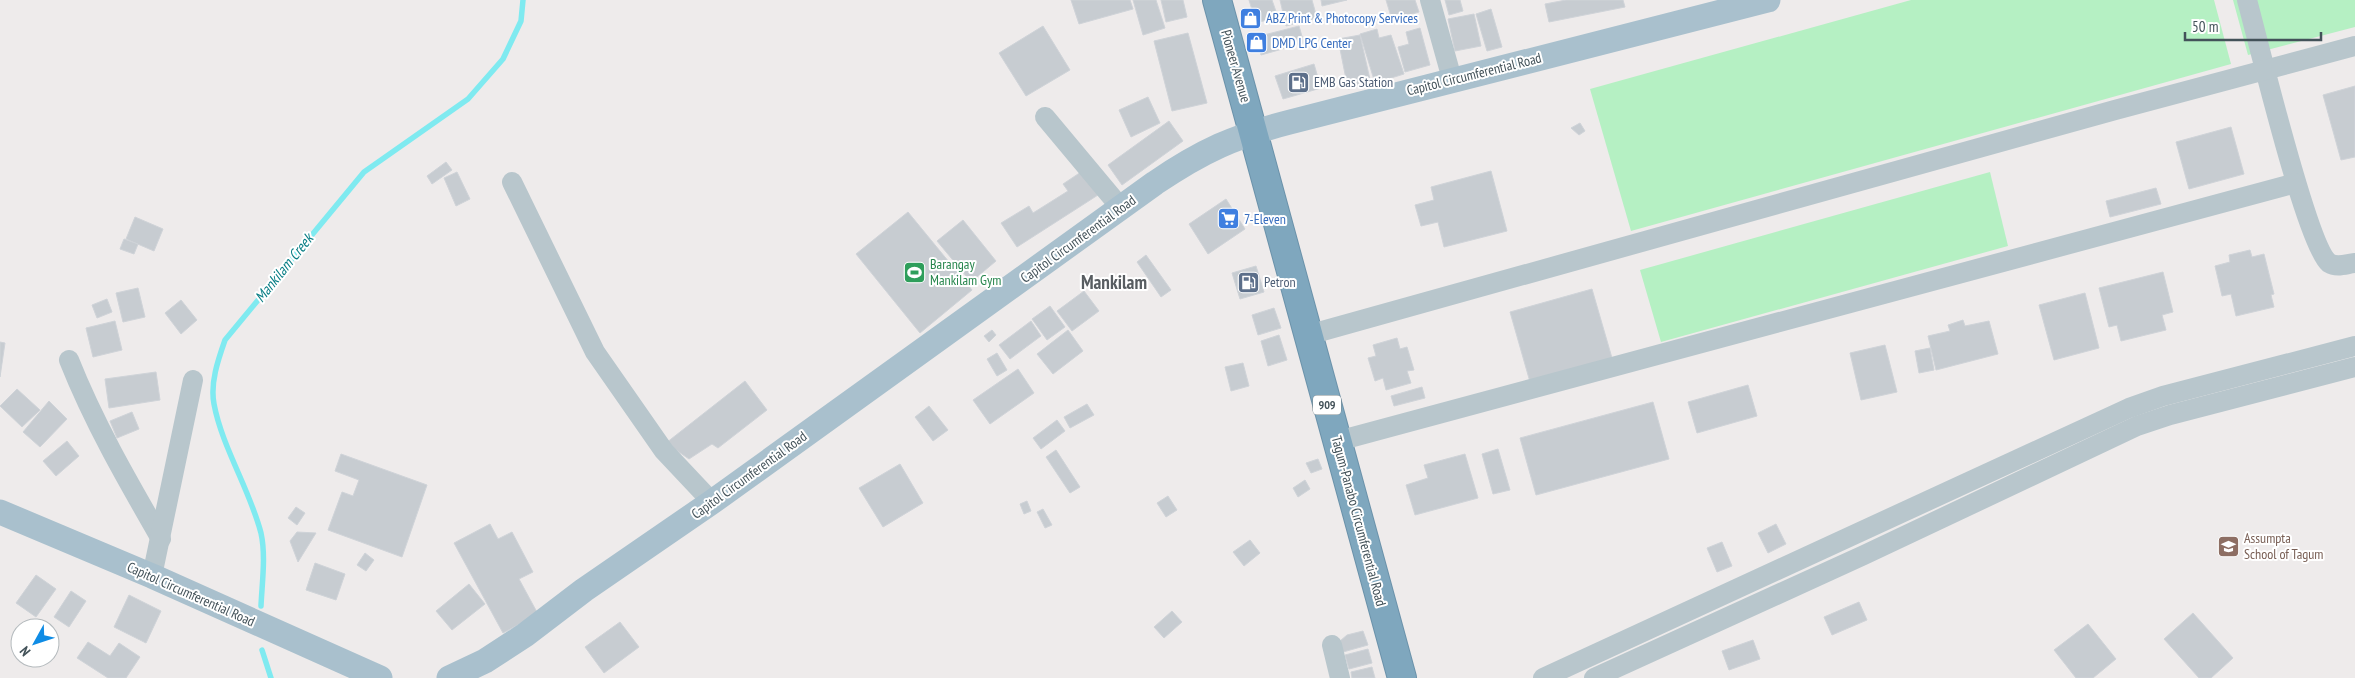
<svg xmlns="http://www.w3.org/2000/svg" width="2355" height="678" font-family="'PT Sans Narrow',sans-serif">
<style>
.green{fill:#b5f0c3}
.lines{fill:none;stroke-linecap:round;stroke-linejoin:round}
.stream{stroke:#7feaf0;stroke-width:5.5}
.building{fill:#c7ccd1;stroke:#cfd3d8}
.highway-casing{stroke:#6b92aa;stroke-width:30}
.minor{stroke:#b8c6cc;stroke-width:20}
.major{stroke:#a9c0cd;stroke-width:25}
.highway{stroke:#7fa7be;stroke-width:28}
.labels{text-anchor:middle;stroke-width:4;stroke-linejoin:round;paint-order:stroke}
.shield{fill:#fff;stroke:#7b868b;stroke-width:1}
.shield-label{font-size:12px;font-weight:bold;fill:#435259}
.shop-label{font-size:14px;fill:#366cbe;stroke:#fff;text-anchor:start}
.street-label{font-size:14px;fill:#435259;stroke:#fff}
.service-label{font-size:14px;fill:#4e5e75;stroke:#fff;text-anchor:start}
.leisure-label{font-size:14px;fill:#27864d;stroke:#fff;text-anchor:start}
.education-label{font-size:14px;fill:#785e54;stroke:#fff;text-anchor:start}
.water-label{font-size:15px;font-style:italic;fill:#077d84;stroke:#fff}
.district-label{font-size:19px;font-weight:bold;fill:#585d61;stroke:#fff}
</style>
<rect width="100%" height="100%" fill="#eeebeb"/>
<g class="green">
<path d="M1911,0h303l17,64 -600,167 -41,-142z"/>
<path d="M2233,0h122v27l-107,28z"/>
<path d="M1990,172l18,74 -347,96 -21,-72z"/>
</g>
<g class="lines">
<g class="stream">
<path d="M261,606c1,-23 5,-50 0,-73 -11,-43 -39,-86 -47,-129 -4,-21 4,-44 11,-64l139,-168 104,-73 35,-40 18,-38 2,-21"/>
<path d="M262,650l9,28"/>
</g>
</g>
<g class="building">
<path d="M1071,0h59l3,9 -54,15z"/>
<path d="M1133,0h23l9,28 -22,7z"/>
<path d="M1161,0h22l4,17 -21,5z"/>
<path d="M1249,0h23l6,17 -22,6z"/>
<path d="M1280,0h32l5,18 -31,8z"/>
<path d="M1321,0h26l-25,6z"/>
<path d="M1386,0h29l4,12 -27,8z"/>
<path d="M1445,0h15l3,11 -14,4z"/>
<path d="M1566,0h57l2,7 -76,15 -4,-18z"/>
<path d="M1491,9l11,38 -15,4 -11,-37z"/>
<path d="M1474,14l7,32 -26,5 -7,-32z"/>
<path d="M1043,26l27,44 -44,26 -27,-43z"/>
<path d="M1299,26l5,17 -43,12 -5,-18z"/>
<path d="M1420,28l10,37 -25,7 -7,-25 11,-3 -3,-12z"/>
<path d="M1377,29l2,9 12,-3 13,39 -29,9 -15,-49z"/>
<path d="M1188,33l19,70 -35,8 -18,-70z"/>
<path d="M1360,35l11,49 -23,5 -10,-50z"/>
<path d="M1314,64l7,24 -38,11 -8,-23z"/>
<path d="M2355,86v71l-14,3 -18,-65z"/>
<path d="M1148,97l12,26 -29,14 -12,-27z"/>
<path d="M1169,121l14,20 -61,44 -14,-20z"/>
<path d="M1580,123l5,8 -6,4 -8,-7z"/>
<path d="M2231,127l13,47 -55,15 -13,-47z"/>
<path d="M446,162l6,8 -20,14 -5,-8z"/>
<path d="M1491,171l16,60 -63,16 -6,-25 -17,4 -6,-21 19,-5 -3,-13z"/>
<path d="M457,172l13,27 -14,7 -12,-28z"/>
<path d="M1081,172l17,23 -81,52 -16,-24 28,-17 4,7 35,-22 -5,-7z"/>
<path d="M2156,188l5,16 -51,13 -4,-16z"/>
<path d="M1226,199l19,30 -37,25 -19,-30z"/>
<path d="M908,212l64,78 -52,43 -64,-79z"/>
<path d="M135,217l28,12 -9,22 -28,-12z"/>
<path d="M963,220l33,41 -25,21 -34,-41z"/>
<path d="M124,239l14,5 -4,10 -14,-5z"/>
<path d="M2250,250l2,7 12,-3 10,40 -3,1 3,12 -38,9 -5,-22 -9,2 -7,-30 15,-4 -1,-7z"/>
<path d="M1146,255l25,35 -10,7 -24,-35z"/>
<path d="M1256,266l8,26 -24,7 -8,-26z"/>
<path d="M2163,272l10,40 -11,3 4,15 -45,11 -4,-16 -8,2 -10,-39z"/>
<path d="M138,288l7,29 -22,5 -7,-29z"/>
<path d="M1592,289l20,69 -82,24 -20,-70z"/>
<path d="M1084,291l15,20 -27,20 -15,-20z"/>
<path d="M2085,293l14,55 -45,12 -15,-55z"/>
<path d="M107,299l5,13 -15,6 -5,-13z"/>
<path d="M181,300l16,20 -16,14 -16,-21z"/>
<path d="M1050,306l15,21 -18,13 -15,-21z"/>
<path d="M1274,308l7,20 -23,7 -6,-20z"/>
<path d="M1963,320l2,6 24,-5 9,33 -62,16 -8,-34 22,-5 -2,-6z"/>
<path d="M115,321l7,29 -29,7 -7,-29z"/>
<path d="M1031,321l10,15 -31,23 -11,-14z"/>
<path d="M992,330l4,5 -7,7 -5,-6z"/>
<path d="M1068,330l15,21 -30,23 -16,-20z"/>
<path d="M1279,335l8,25 -19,6 -7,-25z"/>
<path d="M1397,338l3,11 7,-2 7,23 -7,1 4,12 -25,7 -3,-12 -8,3 -7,-23 8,-2 -3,-11z"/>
<path d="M0,342l5,1 -5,34z"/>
<path d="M1885,345l12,47 -36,8 -11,-47z"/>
<path d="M1930,348l4,22 -15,3 -4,-22z"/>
<path d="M997,353l10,17 -10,6 -10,-17z"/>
<path d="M1243,363l6,23 -18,5 -6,-24z"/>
<path d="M1018,369l16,24 -44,31 -17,-24z"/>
<path d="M156,372l4,28 -51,8 -4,-29z"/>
<path d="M745,381l22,29 -49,38 -6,-4 -23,15 -23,-16z"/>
<path d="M1748,385l9,31 -60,17 -9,-31z"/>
<path d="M1422,387l3,11 -31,8 -3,-10z"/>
<path d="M17,389l23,21 -18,17 -22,-21z"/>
<path d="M49,401l18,18 -27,28 -17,-15z"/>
<path d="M1653,402l16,57 -133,36 -16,-57z"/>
<path d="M1087,404l7,11 -24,13 -6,-11z"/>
<path d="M929,406l19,24 -15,11 -18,-24z"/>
<path d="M132,412l7,17 -22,9 -7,-17z"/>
<path d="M1057,420l8,11 -24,18 -8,-11z"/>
<path d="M67,441l12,15 -23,20 -13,-15z"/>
<path d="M1498,449l12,41 -17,4 -11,-40z"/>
<path d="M1056,450l24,37 -10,6 -24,-36z"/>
<path d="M341,454l86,31 -25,72 -74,-27 14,-38 11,4 6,-16 -24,-9z"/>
<path d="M1465,454l13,44 -63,17 -9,-30 22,-7 -4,-13z"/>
<path d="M1318,459l4,10 -11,4 -5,-10z"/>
<path d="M900,464l23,39 -40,24 -24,-39z"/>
<path d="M1305,480l5,9 -12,8 -5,-9z"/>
<path d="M1168,496l9,14 -11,7 -9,-14z"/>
<path d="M1027,501l4,10 -7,3 -4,-10z"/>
<path d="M296,507l9,6 -8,12 -9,-7z"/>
<path d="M1043,509l9,16 -7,3 -8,-16z"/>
<path d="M490,524l8,15 14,-7 21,40 -14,7 19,35 -35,19 -49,-90z"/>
<path d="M1776,524l10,20 -18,9 -10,-20z"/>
<path d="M297,532l19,1 -18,29 -8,-21z"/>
<path d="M1250,540l10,13 -16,13 -11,-14z"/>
<path d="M1722,542l10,24 -15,6 -10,-24z"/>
<path d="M365,553l9,7 -8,11 -9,-6z"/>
<path d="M315,563l30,11 -9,26 -30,-10z"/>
<path d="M36,575l20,14 -20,28 -20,-14z"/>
<path d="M469,584l16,20 -33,26 -16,-19z"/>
<path d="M71,591l15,10 -17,26 -15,-10z"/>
<path d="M129,595l32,16 -15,32 -32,-16z"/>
<path d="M1859,602l8,18 -35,15 -8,-18z"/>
<path d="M1172,611l10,11 -18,16 -10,-11z"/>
<path d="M2193,613l40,45 -22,20h-12l-35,-39z"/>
<path d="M620,622l19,25 -35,26 -19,-26z"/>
<path d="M2088,624l28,35 -23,19h-17l-22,-28z"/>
<path d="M1363,631l5,14 -25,7 -3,-11 7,-6z"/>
<path d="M1753,640l7,19 -31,11 -7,-19z"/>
<path d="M88,642l22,14 9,-13 21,14 -14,21h-18l-31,-20z"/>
<path d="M1368,649l4,14 -23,6 -4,-14z"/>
<path d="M1372,667l3,11h-23l-1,-6z"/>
</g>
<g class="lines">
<defs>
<path id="highway" d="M1217,0l185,678"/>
</defs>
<use href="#highway" class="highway-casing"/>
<g class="minor">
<path d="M1430,0l22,79"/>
<path d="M2247,0c11,40 60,246 82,263 8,5 17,1 26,0"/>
<path d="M1045,117l76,91"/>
<path d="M512,182l83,170 69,99 48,51"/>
<path d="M1308,335l807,-225 240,-64"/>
<path d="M69,360c25,63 58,120 92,179"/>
<path d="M1338,441l958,-258"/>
<path d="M152,576l41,-196"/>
<path d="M1332,645l8,33"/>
<path d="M1543,678l586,-270 34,-12 192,-50"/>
<path d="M1594,678l270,-123 273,-129 33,-11 185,-48"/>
</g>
<g class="major">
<path d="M0,512l152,64 228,102"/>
<path d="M449,678l36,-17 40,-26 59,-45 128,-88 443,-319c47,-32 80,-47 135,-61l478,-122"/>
</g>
<use href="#highway" class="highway"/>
</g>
<defs>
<symbol id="shop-square" viewBox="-11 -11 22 22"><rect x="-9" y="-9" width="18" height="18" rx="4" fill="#3f7fe0" stroke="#fff"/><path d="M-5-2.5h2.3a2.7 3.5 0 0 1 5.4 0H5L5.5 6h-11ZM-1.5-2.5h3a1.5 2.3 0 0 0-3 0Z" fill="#fff"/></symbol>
<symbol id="fuel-square" viewBox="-11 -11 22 22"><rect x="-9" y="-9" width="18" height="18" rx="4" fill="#5c6f8a" stroke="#fff"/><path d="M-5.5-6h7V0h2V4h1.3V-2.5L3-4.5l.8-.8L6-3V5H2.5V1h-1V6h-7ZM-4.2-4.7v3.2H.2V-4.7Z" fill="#fff"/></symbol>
<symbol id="supermarket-square" viewBox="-11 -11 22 22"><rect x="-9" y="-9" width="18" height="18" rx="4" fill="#3f7fe0" stroke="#fff"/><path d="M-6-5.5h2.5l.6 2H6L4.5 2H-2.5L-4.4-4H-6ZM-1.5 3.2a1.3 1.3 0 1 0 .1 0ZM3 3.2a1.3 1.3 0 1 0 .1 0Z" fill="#fff"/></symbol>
<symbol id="stadium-square" viewBox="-11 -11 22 22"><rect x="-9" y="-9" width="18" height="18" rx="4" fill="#2e9e5b" stroke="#fff"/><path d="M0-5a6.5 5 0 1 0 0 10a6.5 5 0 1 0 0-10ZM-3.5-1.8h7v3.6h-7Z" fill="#fff"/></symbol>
<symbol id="school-square" viewBox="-11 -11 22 22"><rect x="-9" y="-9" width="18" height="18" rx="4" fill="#8d6e63" stroke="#fff"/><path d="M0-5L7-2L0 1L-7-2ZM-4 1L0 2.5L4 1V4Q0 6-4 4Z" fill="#fff"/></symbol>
</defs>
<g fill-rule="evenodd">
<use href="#shop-square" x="1238" y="6" width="25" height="25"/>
<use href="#shop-square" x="1244" y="30" width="25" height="25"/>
<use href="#fuel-square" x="1286" y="70" width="25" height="25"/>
<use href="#supermarket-square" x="1216" y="206" width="25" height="25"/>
<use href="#stadium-square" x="902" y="260" width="25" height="25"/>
<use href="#fuel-square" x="1236" y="270" width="25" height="25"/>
<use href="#school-square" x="2216" y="534" width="25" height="25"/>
</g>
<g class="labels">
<rect class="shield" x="1313" y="395.5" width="28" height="19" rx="4"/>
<g class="shield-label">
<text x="1327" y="409">909</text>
</g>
<g class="shop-label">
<text x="1266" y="23">ABZ Print &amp; Photocopy Services</text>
<text x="1272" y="48">DMD LPG Center</text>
<text x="1244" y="224">7-Eleven</text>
</g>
<g class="street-label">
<text transform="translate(1236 66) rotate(74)" y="5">Pioneer Avenue</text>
<text transform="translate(1474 74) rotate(-14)" y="5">Capitol Circumferential Road</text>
<text transform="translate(1078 239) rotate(-36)" y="5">Capitol Circumferential Road</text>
<text transform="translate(749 475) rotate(-36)" y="5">Capitol Circumferential Road</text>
<text transform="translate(1359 521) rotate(75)" y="5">Tagum-Panabo Circumferential Road</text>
<text transform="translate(191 594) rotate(24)" y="5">Capitol Circumferential Road</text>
</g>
<g class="service-label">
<text x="1314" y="87">EMB Gas Station</text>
<text x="1264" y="287">Petron</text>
</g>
<g class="leisure-label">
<text x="930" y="269">Barangay<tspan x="930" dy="16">Mankilam Gym</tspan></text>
</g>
<g class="education-label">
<text x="2244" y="543">Assumpta<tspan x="2244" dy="16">School of Tagum</tspan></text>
</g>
<g class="water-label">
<text transform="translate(284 268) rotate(-51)" y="5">Mankilam Creek</text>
</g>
<g class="district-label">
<text x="1114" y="289">Mankilam</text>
</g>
</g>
<g transform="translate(35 643) rotate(230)"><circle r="24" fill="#ffffff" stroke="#b4babd"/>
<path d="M0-4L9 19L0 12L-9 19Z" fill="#0f8ce5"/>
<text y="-8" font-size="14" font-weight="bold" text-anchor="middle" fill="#435259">N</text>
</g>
<path d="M2185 32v8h136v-8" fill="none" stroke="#435259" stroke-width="2.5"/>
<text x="2192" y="32" font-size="15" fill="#435259" stroke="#ffffff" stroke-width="4" paint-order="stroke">50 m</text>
</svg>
